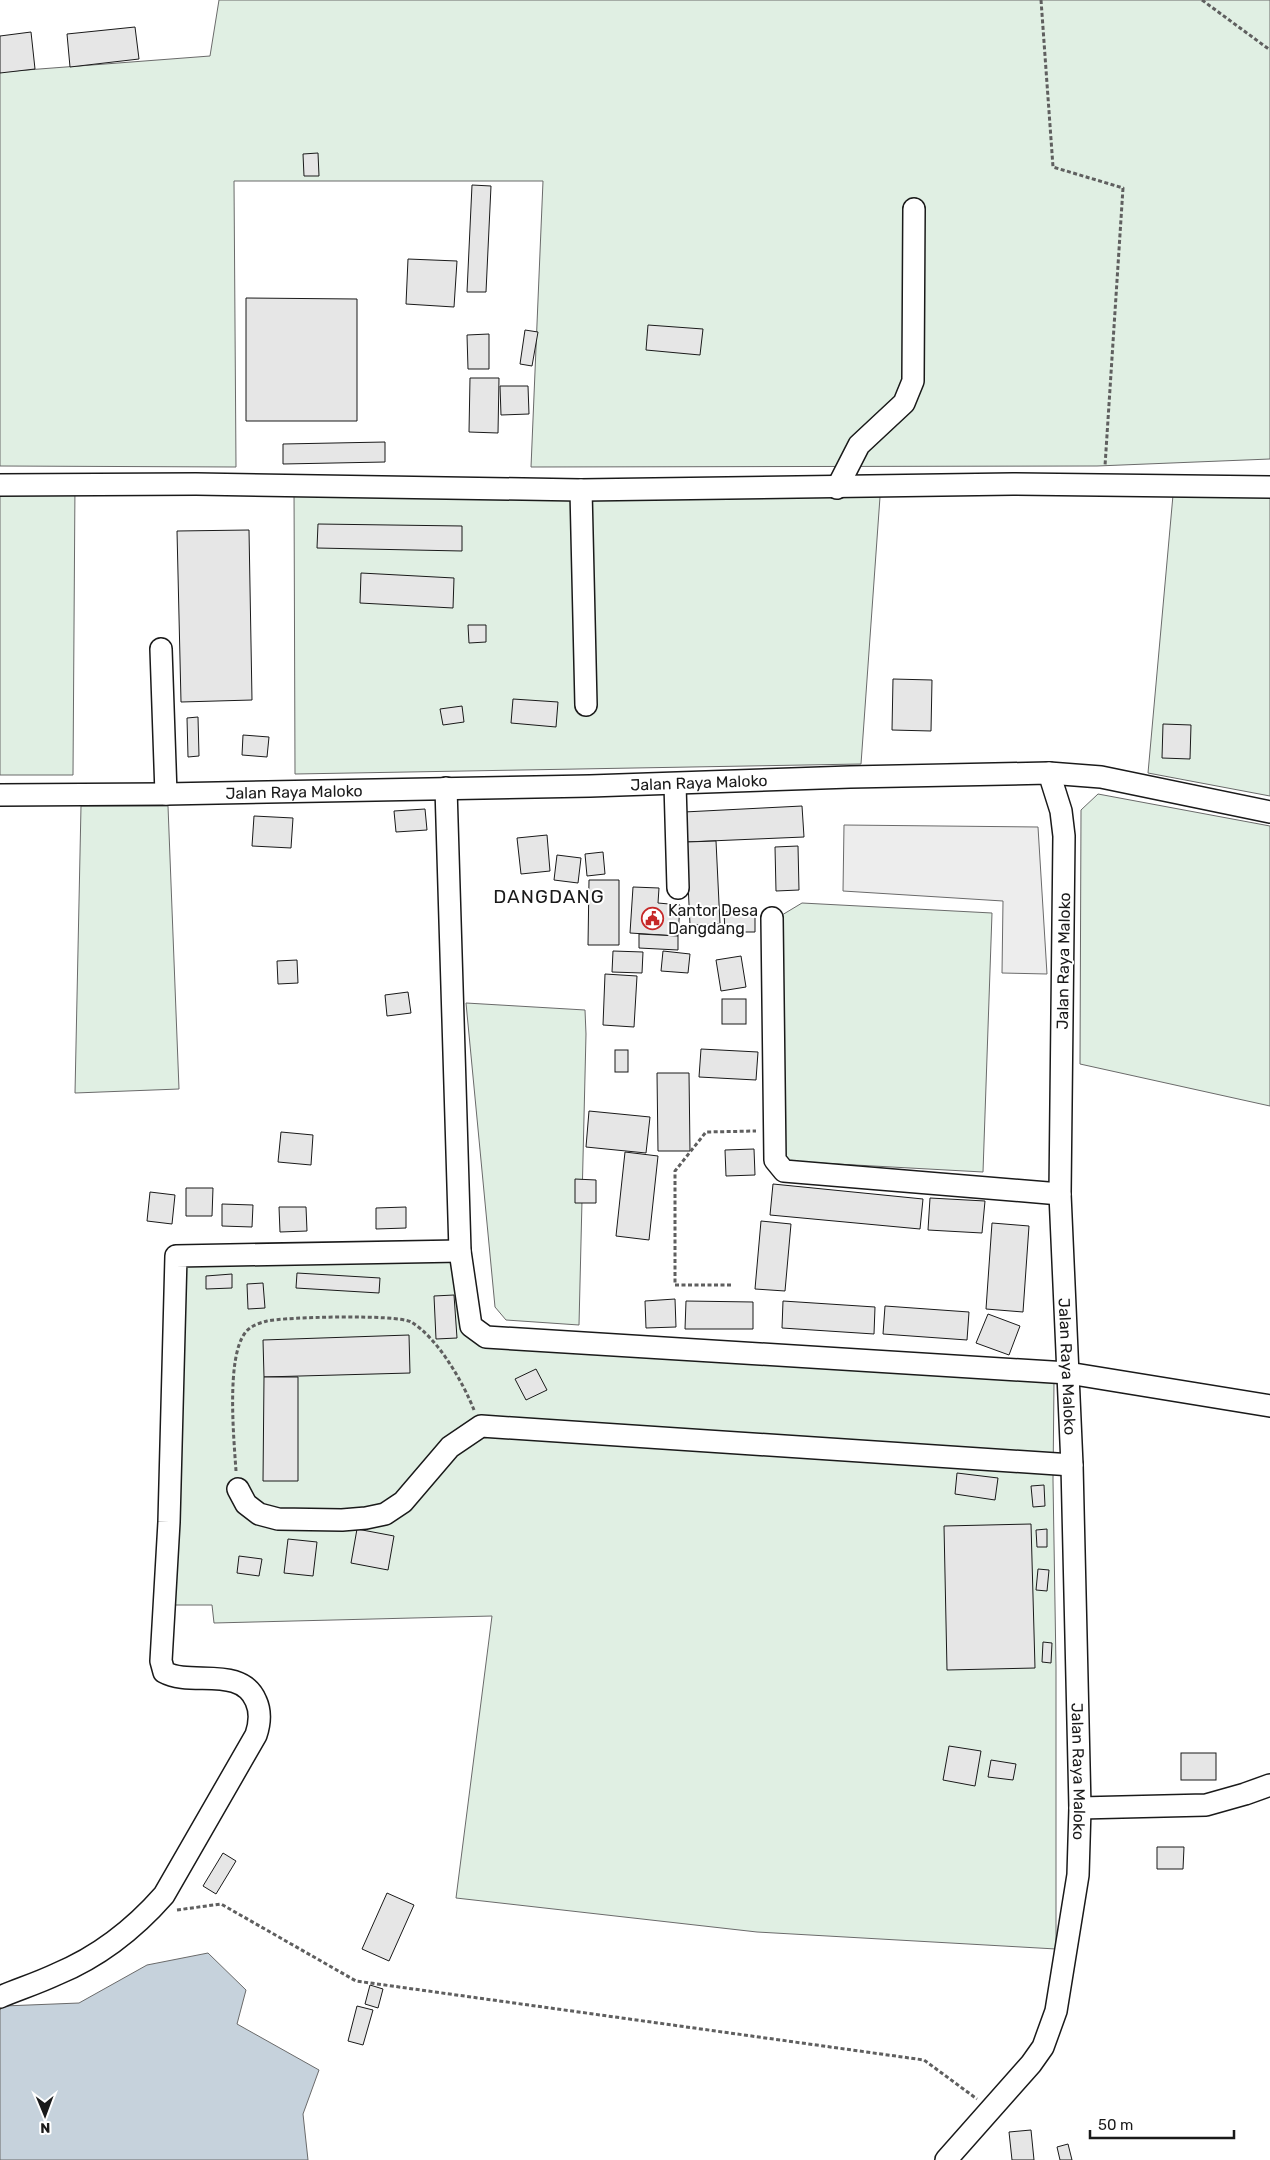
<svg xmlns="http://www.w3.org/2000/svg" width="1270" height="2160" font-family="Rubik,sans-serif">
<style>
.green{fill:#e0efe3;stroke:#6a6a6a}
.parking{fill:#ededed;stroke:#6a6a6a}
.water{fill:#c6d2dc;stroke:#6a6a6a}
.building{fill:#e6e6e6;stroke:#1a1a1a}
.lines{fill:none;stroke-linecap:round;stroke-linejoin:round}
.minor-casing{stroke:#1a1a1a;stroke-width:24}
.path{stroke:#5f5f5f;stroke-width:3;stroke-dasharray:4 2.5;stroke-linecap:butt}
.minor{stroke:#fff;stroke-width:21}
.labels{text-anchor:middle;stroke-width:4;stroke-linejoin:round;paint-order:stroke}
.street-label{font-size:16px;fill:#1a1a1a;stroke:#fff}
.poi-label{font-size:16px;fill:#1a1a1a;stroke:#fff;text-anchor:start}
.quarter-label{font-size:19px;letter-spacing:1px;fill:#1a1a1a;stroke:#fff}
</style>
<rect width="100%" height="100%" fill="#fff"/>
<g class="green">
<path d="M219,0h1051v459l-173,7 -566,1 12,-286h-309l2,286 -236,-1v-394l210,-16z"/>
<path d="M881,483l-20,281 -566,10 -1,-290z"/>
<path d="M0,484h75l-2,291h-73z"/>
<path d="M1174,484l96,2v310l-122,-23z"/>
<path d="M1098,794l172,32v280l-190,-42 1,-254z"/>
<path d="M81,806h87l11,283 -104,4z"/>
<path d="M802,903l190,10 -9,259 -201,-11v-246z"/>
<path d="M466,1003l119,7 1,24 -7,291 -73,-5 -11,-13z"/>
<path d="M185,1255l283,3 5,82 581,42 -1,98 3,187v282l-299,-17 -301,-34 36,-282 -278,7 -2,-18h-37z"/>
</g>
<path class="parking" d="M844,825l194,2 9,147 -45,-1 1,-72 -160,-10z"/>
<path class="water" d="M208,1953l38,37 -9,34 82,46 -16,44 5,46h-308v-150l4,-4 75,-3 68,-38z"/>
<g class="building">
<path d="M135,27l4,32 -69,8 -3,-33z"/>
<path d="M31,32l4,37 -35,4v-37z"/>
<path d="M318,153l1,23h-15l-1,-22z"/>
<path d="M472,185l19,1 -5,106h-19z"/>
<path d="M408,259l49,2 -3,46 -48,-3z"/>
<path d="M246,298l111,1v122h-111z"/>
<path d="M648,325l55,4 -3,26 -54,-5z"/>
<path d="M525,330l13,2 -6,34 -12,-2z"/>
<path d="M489,334v35h-21l-1,-34z"/>
<path d="M470,378h29l-1,55 -29,-1z"/>
<path d="M500,386h28l1,28 -28,1z"/>
<path d="M385,442v20l-102,2v-20z"/>
<path d="M318,524l144,2v25l-145,-3z"/>
<path d="M249,530l3,170 -71,2 -4,-171z"/>
<path d="M361,573l93,5 -1,30 -93,-5z"/>
<path d="M468,625h18v17l-17,1z"/>
<path d="M893,679l39,1 -1,51 -39,-1z"/>
<path d="M513,699l45,3 -2,25 -45,-4z"/>
<path d="M462,706l2,16 -21,3 -3,-16z"/>
<path d="M198,717l1,39 -11,1 -1,-39z"/>
<path d="M1163,724l28,1 -1,34 -28,-1z"/>
<path d="M243,735l26,2 -2,20 -25,-2z"/>
<path d="M802,806l2,31 -118,5 -2,-30z"/>
<path d="M425,809l2,21 -31,2 -2,-21z"/>
<path d="M254,816l39,2 -2,30 -39,-2z"/>
<path d="M547,835l3,36 -29,3 -4,-36z"/>
<path d="M716,841l4,83 -30,1 -4,-83z"/>
<path d="M798,846l1,44 -23,1 -1,-44z"/>
<path d="M603,852l2,22 -18,2 -2,-22z"/>
<path d="M557,855l24,3 -3,25 -24,-3z"/>
<path d="M589,880h30v65h-31z"/>
<path d="M633,887l26,1 -1,15 22,2 -2,31 -48,-3z"/>
<path d="M755,911v21h-30l-1,-20z"/>
<path d="M639,934l39,2v14l-39,-2z"/>
<path d="M613,951l30,1 -1,21 -30,-1z"/>
<path d="M663,951l27,3 -2,19 -27,-2z"/>
<path d="M741,956l5,31 -25,4 -5,-31z"/>
<path d="M297,960l1,23 -20,1 -1,-23z"/>
<path d="M605,974l32,2 -3,51 -31,-2z"/>
<path d="M408,992l3,21 -24,3 -2,-21z"/>
<rect x="722" y="999" width="24" height="25"/>
<path d="M701,1049l57,3 -2,28 -57,-3z"/>
<rect x="615" y="1050" width="13" height="22"/>
<path d="M657,1073h32l1,78h-32z"/>
<path d="M589,1111l61,6 -4,36 -60,-6z"/>
<path d="M281,1132l32,3 -2,30 -33,-3z"/>
<path d="M754,1149l1,26 -29,1 -1,-26z"/>
<path d="M625,1152l33,4 -9,84 -33,-4z"/>
<path d="M575,1179l21,1v23h-21z"/>
<path d="M773,1184l150,15 -3,30 -150,-14z"/>
<path d="M186,1188h27l-1,28h-26z"/>
<path d="M150,1192l25,3 -3,29 -25,-3z"/>
<path d="M930,1198l55,3 -3,32 -54,-3z"/>
<path d="M222,1204l31,1 -1,22 -30,-1z"/>
<path d="M279,1207h27l1,24 -27,1z"/>
<path d="M406,1207v21l-30,1v-21z"/>
<path d="M761,1221l30,3 -6,67 -30,-2z"/>
<path d="M992,1223l37,3 -6,86 -37,-3z"/>
<path d="M297,1273l83,5 -1,15 -83,-5z"/>
<path d="M232,1274v14l-26,1v-13z"/>
<path d="M263,1283l2,25 -17,1 -1,-25z"/>
<path d="M454,1295l3,43 -21,1 -2,-43z"/>
<path d="M675,1299l1,28 -30,1 -1,-27z"/>
<path d="M686,1301l67,1v27h-68z"/>
<path d="M783,1301l92,6 -1,27 -92,-6z"/>
<path d="M885,1306l84,6 -2,28 -84,-6z"/>
<path d="M988,1314l32,12 -11,29 -33,-12z"/>
<path d="M409,1335l1,38 -146,4 -1,-37z"/>
<path d="M536,1369l11,21 -21,10 -11,-21z"/>
<path d="M264,1377h34v104h-35z"/>
<path d="M957,1473l41,5 -3,22 -40,-6z"/>
<path d="M1044,1485l1,21 -12,1 -2,-21z"/>
<path d="M1031,1524l4,144 -88,2 -3,-144z"/>
<path d="M357,1529l37,7 -6,34 -37,-7z"/>
<path d="M1047,1529v18h-10l-1,-17z"/>
<path d="M288,1539l29,3 -4,34 -29,-3z"/>
<path d="M239,1556l23,3 -3,17 -22,-3z"/>
<path d="M1038,1569l11,1 -2,21 -11,-1z"/>
<path d="M1043,1642l9,1 -1,20 -9,-1z"/>
<path d="M949,1746l32,5 -6,35 -32,-6z"/>
<rect x="1181" y="1753" width="35" height="27"/>
<path d="M991,1760l25,4 -3,16 -25,-3z"/>
<path d="M1157,1847h27l-1,22h-26z"/>
<path d="M223,1853l13,8 -20,33 -13,-8z"/>
<path d="M387,1893l27,12 -25,56 -27,-12z"/>
<path d="M370,1985l13,4 -5,19 -13,-4z"/>
<path d="M357,2006l16,4 -10,35 -15,-4z"/>
<path d="M1031,2130l3,30h-22l-3,-28z"/>
<path d="M1068,2144l4,16h-12l-3,-13z"/>
</g>
<g class="lines">
<defs>
<g id="minor">
<path d="M0,485l196,-1 385,6 432,-6 257,3"/>
<path d="M837,488l22,-43 45,-42 9,-22 1,-172"/>
<path d="M581,490l5,215"/>
<path d="M161,649l5,145"/>
<path d="M1049,773l52,4 169,35"/>
<path d="M675,784l3,104"/>
<path d="M446,788l14,463 11,75 15,11 582,36 202,33"/>
<path id="s1" d="M0,795l166,-1 424,-8 260,-9 199,-4 12,38 3,25 -4,358 12,271 8,343 -2,67 -22,136 -13,36 -12,17 -85,96"/>
<path d="M772,918l3,242 9,11 276,23"/>
<path d="M238,1489l8,15 13,10 19,5 64,1 24,-2 19,-4 18,-12 47,-55 31,-21 591,39"/>
<path d="M1080,1808l126,-3 39,-11 25,-9"/>
<path d="M0,1997c19,-8 38,-14 57,-23 41,-17 78,-46 107,-79l92,-160c4,-12 5,-23 0,-34 -15,-36 -65,-14 -92,-29l-3,-11 8,-139 7,-266 284,-5"/>
</g>
</defs>
<use href="#minor" class="minor-casing"/>
<g class="path">
<path d="M1041,0l12,167 70,21 -18,278"/>
<path d="M1202,0l68,50"/>
<path d="M731,1285h-56v-114l31,-39 50,-1"/>
<path d="M236,1471c-2,-31 -10,-113 9,-138 5,-7 14,-10 22,-12 18,-4 131,-7 144,1 26,15 52,60 63,88"/>
<path d="M177,1910l44,-6 135,77 568,79 53,39"/>
</g>
<use href="#minor" class="minor"/>
</g>
<defs>
<symbol id="civic-ring" viewBox="-11 -11 22 22"><circle r="9.5" fill="#fff" stroke="#c62828" stroke-width="1.5"/><path d="M-.6-6.5H3V-4.5H.6V-3L4-1V1h2V6H-6V1h2V-1L-.6-3ZM-1.2 2.5V6h2.4V2.5Z" fill="#c62828"/></symbol>
</defs>
<g fill-rule="evenodd">
<use href="#civic-ring" x="640" y="906" width="25" height="25"/>
</g>
<g class="labels">
<g class="street-label">
<text dy="6" stroke="none"><textPath href="#s1" startOffset="699">Jalan Raya Maloko</textPath></text>
<text dy="6" stroke="none"><textPath href="#s1" startOffset="294">Jalan Raya Maloko</textPath></text>
<text transform="translate(1063 961) rotate(-89)" y="6">Jalan Raya Maloko</text>
<text dy="6" stroke="none"><textPath href="#s1" startOffset="1645">Jalan Raya Maloko</textPath></text>
<text dy="6" stroke="none"><textPath href="#s1" startOffset="2050">Jalan Raya Maloko</textPath></text>
</g>
<g class="poi-label">
<text x="668" y="916">Kantor Desa<tspan x="668" dy="18">Dangdang</tspan></text>
</g>
<g class="quarter-label">
<text x="549" y="903">DANGDANG</text>
</g>
</g>
<g transform="translate(45 2115) rotate(179)" stroke="#ffffff" stroke-width="4" paint-order="stroke">
<path d="M0-4L9 19L0 12L-9 19Z" fill="#1a1a1a"/>
<text y="-8" font-size="14" font-weight="bold" text-anchor="middle" fill="#1a1a1a">N</text>
</g>
<path d="M1090 2130v8h144v-8" fill="none" stroke="#1a1a1a" stroke-width="2.5"/>
<text x="1098" y="2130" font-size="15" fill="#1a1a1a" stroke="#ffffff" stroke-width="4" paint-order="stroke">50 m</text>
</svg>
